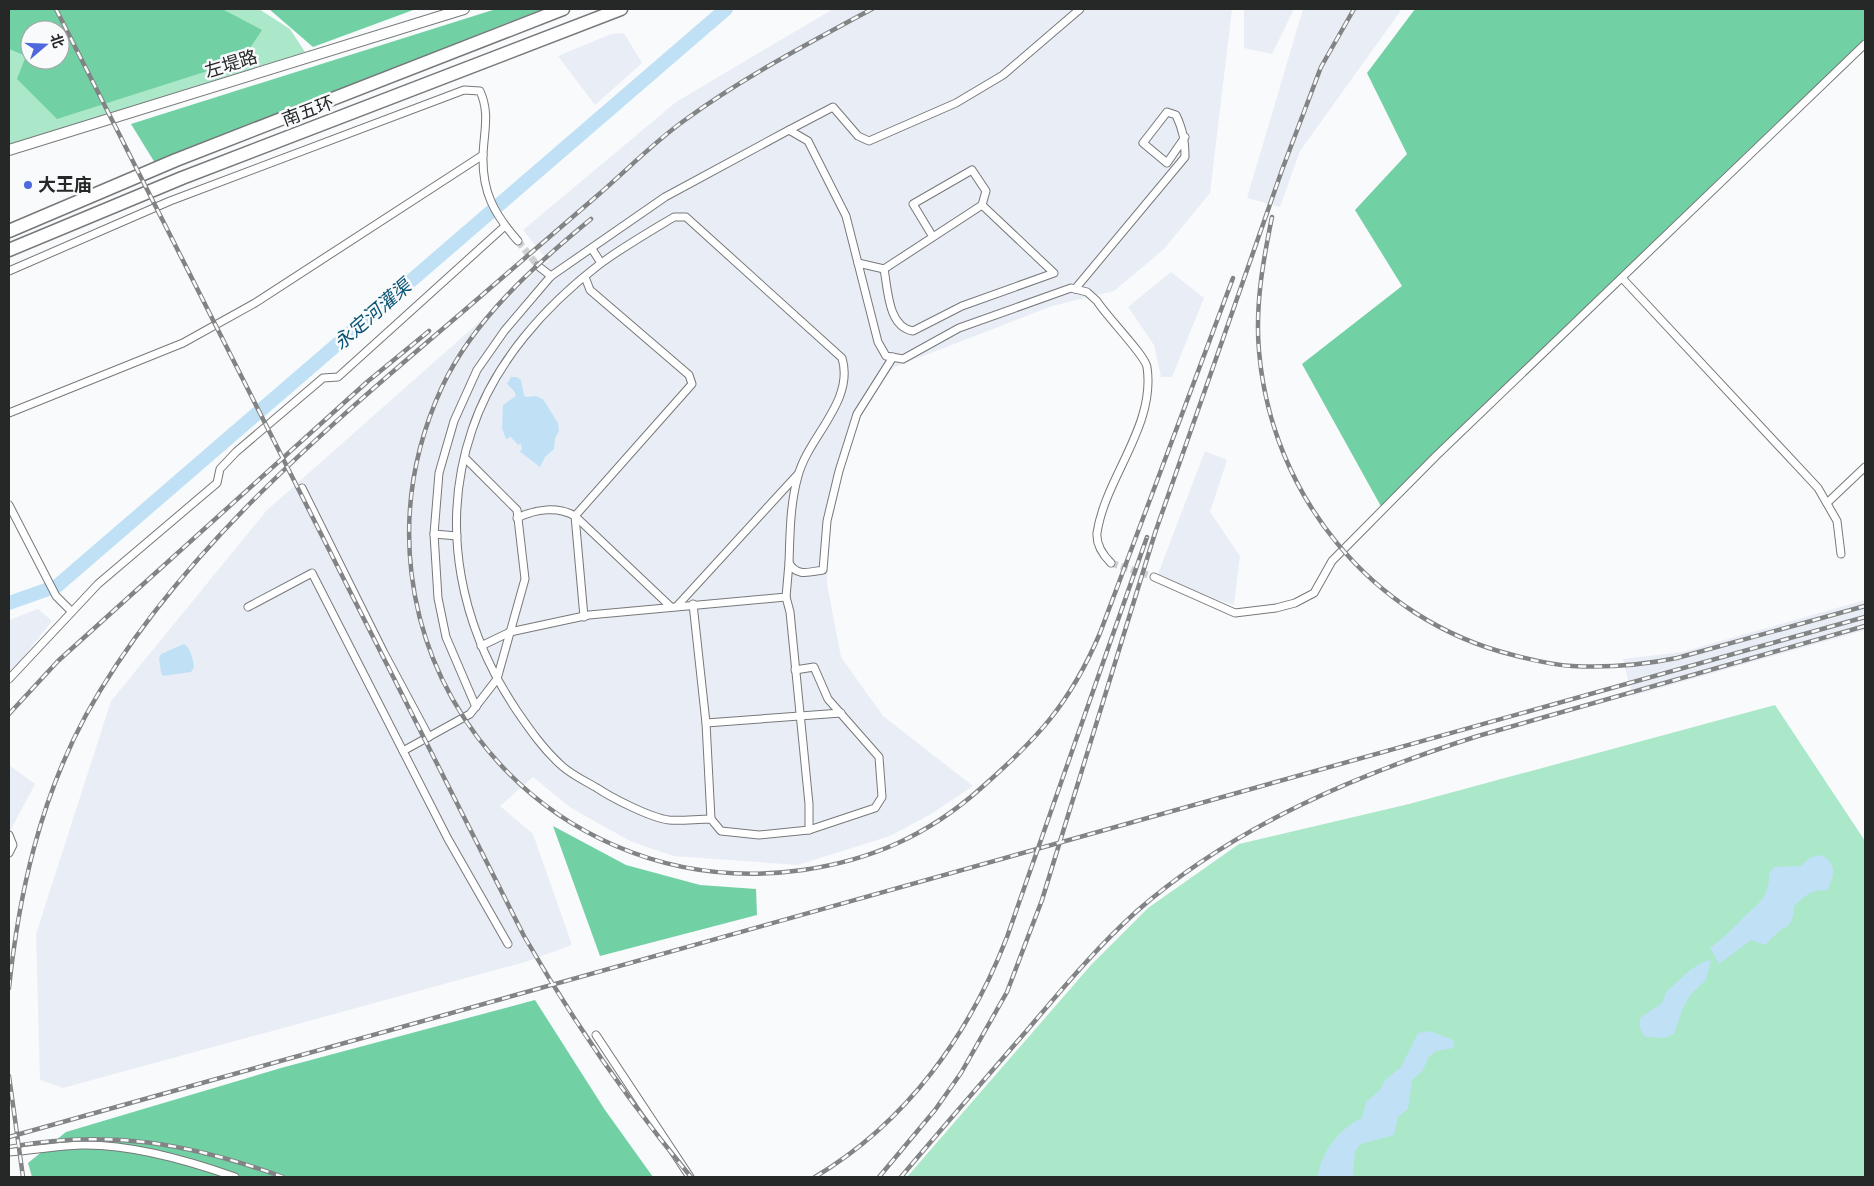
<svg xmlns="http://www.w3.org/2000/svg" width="1874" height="1186" font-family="'Titillium Web','Noto Sans SC',sans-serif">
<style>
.built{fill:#e9eef6}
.green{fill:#abe7c9;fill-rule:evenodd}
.forest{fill:#71d1a5;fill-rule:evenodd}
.water{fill:#c0e1f5}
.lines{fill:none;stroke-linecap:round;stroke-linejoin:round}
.river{stroke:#c0e1f5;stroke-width:14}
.minor-tunnel{stroke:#cfd0d1;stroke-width:7;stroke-dasharray:7 3.5;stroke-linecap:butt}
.minor-casing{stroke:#77787a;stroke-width:9}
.secondary-casing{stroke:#77787a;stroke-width:12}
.motorway-casing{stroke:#77787a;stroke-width:15}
.minor{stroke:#fff;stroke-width:7}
.secondary{stroke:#fff;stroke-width:10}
.motorway{stroke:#fff;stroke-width:12}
.rail-casing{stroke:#828384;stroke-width:4.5}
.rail{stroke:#f9fafb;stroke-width:2.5;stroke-dasharray:8;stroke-linecap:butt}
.poi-dot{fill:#5068dd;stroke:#f9fafb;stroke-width:2}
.labels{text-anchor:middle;stroke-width:5;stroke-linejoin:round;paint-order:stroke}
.street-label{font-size:18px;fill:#262727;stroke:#f9fafb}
.poi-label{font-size:18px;font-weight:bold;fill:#262727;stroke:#f9fafb;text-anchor:start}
.water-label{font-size:19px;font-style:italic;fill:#095475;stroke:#f9fafb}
</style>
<rect width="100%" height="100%" fill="#f9fafb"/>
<g class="built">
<path d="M833,9h399l-22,184 -46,56 -50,42 -62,15 -157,61 -7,6 -31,50 -15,48 -13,57 -2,56 14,73 42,59 90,70 -42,28 -41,22 -92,29 -125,-9 -43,-15 -59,-33 -38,-31 -33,29 33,28 39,111 -47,17 -462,126 -23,-8 -4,-146 75,-233 156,-191 281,-249 -25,-31 153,-128z"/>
<path d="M1244,9h50l-22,45 -28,-6z"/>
<path d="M1303,9h99l-102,142 -20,56 -33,-9z"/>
<path d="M624,33l18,30 -47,42 -37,-49 53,-22z"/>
<path d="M1171,272l33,26 -32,79h-11l-7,-32 -26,-38z"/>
<path d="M1205,451l22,9 -17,52 30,44 -6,49 -31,-10 -45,-21z"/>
<path d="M1865,600v30l-233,66 -9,-37 59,-7z"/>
<path d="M38,609l14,12 -43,54v-55z"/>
<path d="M9,765l26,19 -26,49z"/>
</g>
<g class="green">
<path d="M9,9h250l31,20 15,23 -296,93zM30,30h30v30h-30z"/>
<path d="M1775,705l90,136v336h-958l184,-212 57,-57 91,-64 170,-40z"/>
</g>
<g class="forest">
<path d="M9,9h213l40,21 -20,30 -185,59 -40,-40 9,-23 -17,-7zM30,30h30v30h-30z"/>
<path d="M269,9h147l-103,38z"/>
<path d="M496,9h47l-388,154 -24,-39z"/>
<path d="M1415,9h450v37l-482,464 -81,-146 100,-78 -47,-76 52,-56 -40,-81z"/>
<path d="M553,826l73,39 74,20 56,4 1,26 -157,41z"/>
<path d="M535,1000l70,110 48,67h-621l-4,-14 38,-31 215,-64z"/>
</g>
<g class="water">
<path d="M511,377h6l4,3 3,15 2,2 10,-1 7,3 15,24 1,8 -4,7 -1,11 -9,8 -5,10 -21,-16 3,-1 -1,-6 -3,1 -7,-8 -5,2 -4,-11 1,-23 13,-9 -2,-5 -7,-7z"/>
<path d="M184,644c7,4 9,16 10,23l-3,5 -28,4 -2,-4 -2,-14 2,-4z"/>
<path d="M1821,855c16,8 14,21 6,35 -17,0 -21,5 -33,16 -1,25 -8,17 -20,30 -4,3 -5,6 -9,9l-14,-5 -32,24 -9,-16c12,-9 22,-18 32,-29 16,-16 28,-21 27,-46l5,-6 27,-1 10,-9z"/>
<path d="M1711,960l-5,20 -15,14 -9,16 -8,24 -9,4 -20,-1 -5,-8v-11l22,-15 4,-11 24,-22 13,-8z"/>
<path d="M1430,1031l23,9 1,8 -18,3 -8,7 -5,12 -11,10 -4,29 -10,8 -4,18 -33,9 -6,7 -2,26h-36c6,-26 20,-47 45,-59l4,-16 14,-12 5,-10 16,-13 17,-34z"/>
</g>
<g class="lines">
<path class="river" d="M9,603l48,-17 669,-577"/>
<g class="minor-tunnel">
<path d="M518,241l20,25"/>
<path d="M1111,563l43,14"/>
</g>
<defs>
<g id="minor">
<path d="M789,130l44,-23 25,29 11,5 87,-38 47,-28 77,-66"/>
<path d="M592,249l9,14"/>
<path d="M858,263l26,6 98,-64 4,-14 -14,-21 -59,34 20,33"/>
<path d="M538,266l13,10"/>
<path d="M884,269c4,21 4,58 29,62l49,-25 92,-33 -72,-68"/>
<path d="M9,271l161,-70 294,-111 16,1c10,22 4,40 3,64 -1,37 11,59 35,86"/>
<path d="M585,277l5,13 99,85 3,9 -117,132 96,91"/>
<path d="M1622,278l196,210 19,33 4,33"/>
<path d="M1075,289l110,-132c0,-16 -2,-27 -9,-42l-9,-3 -24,31 24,20 18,-26"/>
<path d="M9,413l174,-70 72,-40 228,-148"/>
<path d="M302,488l82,165 45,84"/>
<path d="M1827,503l38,-36"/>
<path d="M9,505l47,91 15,15"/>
<path d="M517,518c19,-9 41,-12 58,-2l9,101"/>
<path d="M434,534l23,2"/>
<path d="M1154,577l81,36 41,-5 19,-5 19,-10 18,-32 104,-105 429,-412"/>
<path d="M786,597l4,15 19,192v26l-50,5 -38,-4 -10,-12c-14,0 -29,2 -42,1 -18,-2 -57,-22 -72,-32 -12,-7 -25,-13 -35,-22 -18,-16 -32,-36 -45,-55 -56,-83 -78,-184 -45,-281 22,-67 73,-124 128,-166 23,-17 49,-32 74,-47h12l156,141c13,43 -34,79 -44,118 -8,28 -8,58 -9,87 8,14 20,9 34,7l4,-49 12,-50 18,-57 36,-57"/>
<path d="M693,604l13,119 5,96"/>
<path d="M677,606l121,-132"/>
<path d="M248,607l64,-34 136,266 60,105"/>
<path d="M481,646l29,-14 79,-17 197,-18 3,-34"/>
<path d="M795,670l19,-3 14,32 51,58 3,40 -7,11 -66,22"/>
<path d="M9,679l89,-95 119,-101 3,-14 16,-17 87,-74 15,-1 167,-151"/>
<path d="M476,707l-30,-70 -8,-39 -4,-64 5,-61 15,-52 23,-51 28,-40 46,-54 114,-79 124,-67 19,11 38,75 32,126 8,14 17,3 56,-31 112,-40 16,4 10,9c9,15 48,54 50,66 9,59 -42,111 -50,166 -1,12 6,22 14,30"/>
<path d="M706,723l135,-10"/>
<path d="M403,751l67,-37 27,-35 28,-100 -8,-69 -52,-52"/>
<path d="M9,835l4,10 -4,8"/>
<path d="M596,1035l94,142"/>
<path d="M9,1152c24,-2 48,-6 72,-7 49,-1 109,16 154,32"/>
</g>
<path id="secondary" d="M9,150l455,-141"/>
<g id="motorway">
<path d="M9,231l167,-71 387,-151"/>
<path d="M9,250l173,-72 439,-169"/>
</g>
</defs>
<use href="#minor" class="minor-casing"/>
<use href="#secondary" class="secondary-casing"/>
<use href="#motorway" class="motorway-casing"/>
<use href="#minor" class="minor"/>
<use href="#secondary" class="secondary"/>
<use href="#motorway" class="motorway"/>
<defs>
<g id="rail">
<path d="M56,9l468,927c49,85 104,165 167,241"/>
<path d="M1272,217c-9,44 -17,89 -13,134 12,144 113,269 254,304 19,5 39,10 59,11 35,2 70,-1 105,-8l188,-52"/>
<path d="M591,219c-57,47 -117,100 -149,168 -115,250 88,521 361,483 69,-10 125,-35 177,-81 57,-50 90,-85 120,-156l133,-355"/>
<path d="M9,714l49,-53 309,-279 62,-51"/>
<path d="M9,988c10,-95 31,-188 77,-273 88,-159 237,-284 373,-400 46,-40 93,-80 139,-120 29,-25 56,-53 87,-75 59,-43 124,-77 187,-111"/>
<path d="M9,1076l14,101"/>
<path d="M9,1137l1856,-520"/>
<path d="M9,1147c100,-18 179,-4 274,30"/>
<path d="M815,1177c92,-55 154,-142 192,-240l140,-400"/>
<path d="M879,1177l56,-67 26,-37 46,-81 35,-92 113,-367 127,-363 39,-103 33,-58"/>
<path d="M901,1177c42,-50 85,-99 128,-149 34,-40 68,-81 108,-117 97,-85 219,-136 341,-175l387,-110"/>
</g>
</defs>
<use href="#rail" class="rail-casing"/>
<use href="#rail" class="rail"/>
</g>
<circle class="poi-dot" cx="28" cy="185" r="5"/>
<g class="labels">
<g class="street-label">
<text transform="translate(231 64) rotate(-17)" y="6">左堤路</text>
<text transform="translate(308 111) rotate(-21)" y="6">南五环</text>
</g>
<g class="poi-label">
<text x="38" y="191">大王庙</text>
</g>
<g class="water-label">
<text transform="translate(372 314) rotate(-41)" y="7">永定河灌渠</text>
</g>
</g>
<rect width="1874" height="1186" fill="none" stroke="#262727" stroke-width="20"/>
<g transform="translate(45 45) rotate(71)"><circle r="24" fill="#f9fafb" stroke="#a5a6a6"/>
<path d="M0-4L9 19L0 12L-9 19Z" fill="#5068dd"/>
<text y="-8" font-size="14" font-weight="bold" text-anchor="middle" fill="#262727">北</text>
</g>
</svg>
